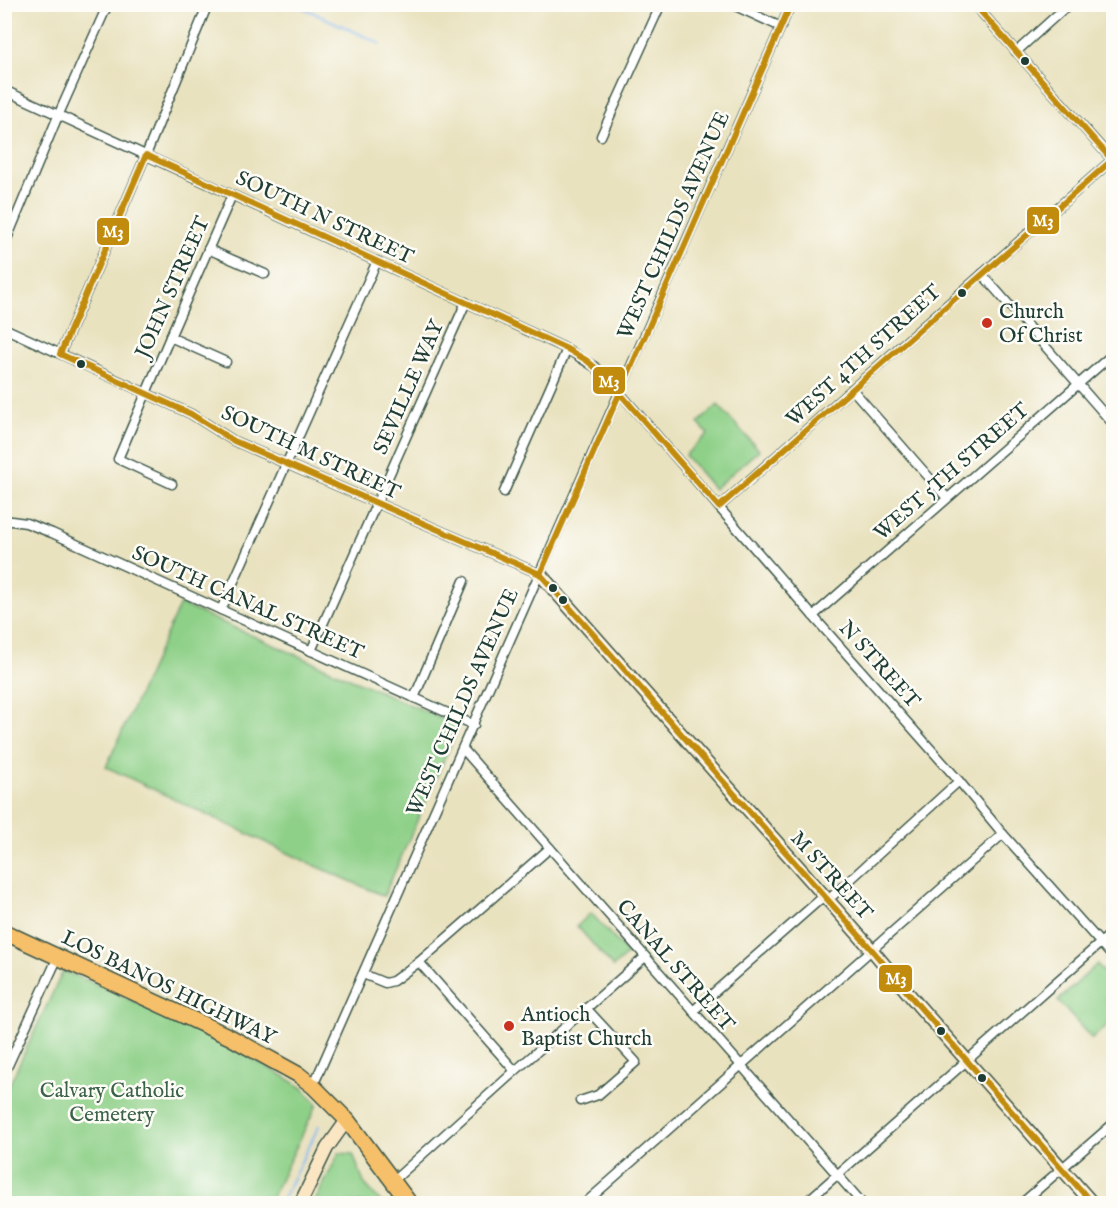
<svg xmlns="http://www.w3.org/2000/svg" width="1118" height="1208" font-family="'IM FELL English',serif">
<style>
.green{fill:#8ed088;stroke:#56865e;stroke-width:1.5}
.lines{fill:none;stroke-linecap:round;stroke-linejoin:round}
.stream{stroke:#84b9f3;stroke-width:2}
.street-casing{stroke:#3d5649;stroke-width:11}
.secondary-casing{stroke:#3d5649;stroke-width:15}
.highway-casing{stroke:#3d5649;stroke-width:18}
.street{stroke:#fff;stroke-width:8}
.secondary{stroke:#fbe6c4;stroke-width:12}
.highway{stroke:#f6c06b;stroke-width:15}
.bus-1-casing{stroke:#fdfcf7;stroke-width:10}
.bus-1{stroke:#c18c0d;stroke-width:6}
.bus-dot{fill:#1f3d34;stroke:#fdfcf7;stroke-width:2}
.poi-dot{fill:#c8321e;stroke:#fdfcf7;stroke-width:2}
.labels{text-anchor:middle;stroke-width:5;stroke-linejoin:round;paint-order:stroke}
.street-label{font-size:21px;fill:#1f3d34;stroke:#fdfcf7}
.poi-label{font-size:21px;fill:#1f3d34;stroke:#fdfcf7;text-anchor:start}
.park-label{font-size:21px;fill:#3b6249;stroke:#fdfcf7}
.line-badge{stroke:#fdfcf7;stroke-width:2}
.badge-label{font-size:16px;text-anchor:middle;font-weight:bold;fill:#fff}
</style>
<rect width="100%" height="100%" fill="#fdfcf7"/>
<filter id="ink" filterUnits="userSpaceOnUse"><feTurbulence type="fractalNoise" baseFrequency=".0167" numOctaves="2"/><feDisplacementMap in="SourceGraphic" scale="12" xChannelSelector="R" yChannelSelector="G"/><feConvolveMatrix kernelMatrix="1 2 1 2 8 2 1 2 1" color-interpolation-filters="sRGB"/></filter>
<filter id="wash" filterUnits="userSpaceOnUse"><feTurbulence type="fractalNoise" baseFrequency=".008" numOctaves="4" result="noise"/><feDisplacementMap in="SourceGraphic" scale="24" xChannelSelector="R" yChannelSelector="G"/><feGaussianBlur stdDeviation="1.35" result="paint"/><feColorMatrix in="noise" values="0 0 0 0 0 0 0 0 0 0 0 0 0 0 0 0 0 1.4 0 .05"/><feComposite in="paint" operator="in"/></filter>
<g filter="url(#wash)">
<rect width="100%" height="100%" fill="#e9e2bf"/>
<g class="green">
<path d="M718,405l41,45 -45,39 -29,-34 23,-21 -10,-11z"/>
<path d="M180,604l279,122 -75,170 -77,-34 -201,-95z"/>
<path d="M591,913l37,41 -15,13 -36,-41z"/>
<path d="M1097,964l16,19v37l-21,19 -34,-38z"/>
<path d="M63,971l38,15 126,59 55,30 21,13 14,16 -48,99h-264v-109z"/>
<path d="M339,1153l14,1 11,29 18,20h-68z"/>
</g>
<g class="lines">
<g class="stream">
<path d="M295,4l86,40"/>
<path d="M280,1204l39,-78"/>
</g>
</g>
</g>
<g filter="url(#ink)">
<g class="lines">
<defs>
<g id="street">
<path d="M731,4l50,23"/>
<path d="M974,4l140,158"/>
<path d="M4,9l3,-5"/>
<path d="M1016,52l53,-48"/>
<path d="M4,90l563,259 28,18 25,26 193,223 146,165 44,53 111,124"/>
<path d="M601,136l60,-132"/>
<path d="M4,246l54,-130 50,-112"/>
<path d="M208,249l57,25"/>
<path d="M982,274l132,151"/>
<path d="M4,328l187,86 43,27 306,133"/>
<path d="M170,337l56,25"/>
<path d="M60,354l86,-199 62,-151"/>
<path d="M852,389l95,109"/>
<path d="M172,484l-54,-25 52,-122 62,-142"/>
<path d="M504,492l63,-143"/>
<path d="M719,507l263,-233 130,-114"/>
<path d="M4,520l22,3 26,10 422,192"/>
<path d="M221,610l156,-349"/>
<path d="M813,616l301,-263"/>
<path d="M311,651l155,-349"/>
<path d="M414,698l50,-117"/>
<path d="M463,749l400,455"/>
<path d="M828,900l131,-119"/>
<path d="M419,962l96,109"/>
<path d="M363,974l22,9 8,-2 26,-19 131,-114"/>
<path d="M693,1011l131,-115"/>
<path d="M4,1074l54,-117"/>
<path d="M313,1086l478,-1082"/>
<path d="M580,1101l18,-6 38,-33 -50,-54"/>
<path d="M393,1181l122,-110 130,-114"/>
<path d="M584,1204l419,-370"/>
<path d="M804,1204l310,-273"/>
<path d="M1021,1204l93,-81"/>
</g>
<g id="secondary">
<path d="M540,574l332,376 46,55 175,199"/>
<path d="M300,1204l27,-56 20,-28"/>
</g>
<path id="highway" d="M4,932l226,105 69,38 14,11 34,34 63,84"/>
</defs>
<use href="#street" class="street-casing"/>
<use href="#secondary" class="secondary-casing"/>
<use href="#highway" class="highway-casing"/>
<use href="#street" class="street"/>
<use href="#secondary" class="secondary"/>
<use href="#highway" class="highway"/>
<defs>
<g id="bus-1">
<path d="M974,4l138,156 -393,347 -116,-133 -17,-14 -19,-11 -421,-194 -86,199 131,60 43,27 306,133 332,376 46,55 175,199"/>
<path d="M540,574l251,-570"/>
</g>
</defs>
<use href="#bus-1" class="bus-1-casing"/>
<use href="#bus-1" class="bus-1"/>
</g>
</g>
<g class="bus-dot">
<circle cx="1025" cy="61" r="5"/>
<circle cx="962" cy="293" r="5"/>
<circle cx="81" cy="364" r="5"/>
<circle cx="553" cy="588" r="5"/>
<circle cx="563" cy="600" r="5"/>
<circle cx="941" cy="1031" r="5"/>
<circle cx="982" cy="1078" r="5"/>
</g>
<g class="poi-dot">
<circle cx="987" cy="323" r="6"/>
<circle cx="509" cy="1026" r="6"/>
</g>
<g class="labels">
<g class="street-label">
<text transform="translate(325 217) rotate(25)" y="7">SOUTH N STREET</text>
<text transform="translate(673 225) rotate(-66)" y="7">WEST CHILDS AVENUE</text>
<text transform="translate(172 287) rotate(-66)" y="7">JOHN STREET</text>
<text transform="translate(863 355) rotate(-42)" y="7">WEST 4TH STREET</text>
<text transform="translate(408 387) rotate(-66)" y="7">SEVILLE WAY</text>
<text transform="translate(311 452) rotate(25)" y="7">SOUTH M STREET</text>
<text transform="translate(951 471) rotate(-41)" y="7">WEST 5TH STREET</text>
<text transform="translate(248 602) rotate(24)" y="7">SOUTH CANAL STREET</text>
<text transform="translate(880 664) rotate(48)" y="7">N STREET</text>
<text transform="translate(462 702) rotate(-66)" y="7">WEST CHILDS AVENUE</text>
<text transform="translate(832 875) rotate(48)" y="7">M STREET</text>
<text transform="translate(676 965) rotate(49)" y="7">CANAL STREET</text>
<text transform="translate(169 987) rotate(26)" y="7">LOS BANOS HIGHWAY</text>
</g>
<g class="poi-label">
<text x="999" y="318">Church<tspan x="999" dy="24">Of Christ</tspan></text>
<text x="521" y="1021">Antioch<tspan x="521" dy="24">Baptist Church</tspan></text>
</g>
<g class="park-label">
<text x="112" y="1097">Calvary Catholic<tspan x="112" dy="24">Cemetery</tspan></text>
</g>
</g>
<g class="line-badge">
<rect x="1026" y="206" width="34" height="29" rx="6" fill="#c18c0d"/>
<rect x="96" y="217" width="34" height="29" rx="6" fill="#c18c0d"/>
<rect x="592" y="366" width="34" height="29" rx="6" fill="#c18c0d"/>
<rect x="878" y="964" width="35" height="29" rx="6" fill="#c18c0d"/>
</g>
<g class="badge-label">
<text x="1043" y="226">M3</text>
<text x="113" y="237">M3</text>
<text x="609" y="387">M3</text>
<text x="896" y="984">M3</text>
</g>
<rect width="1118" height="1208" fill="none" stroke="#fdfcf7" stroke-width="24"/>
</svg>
